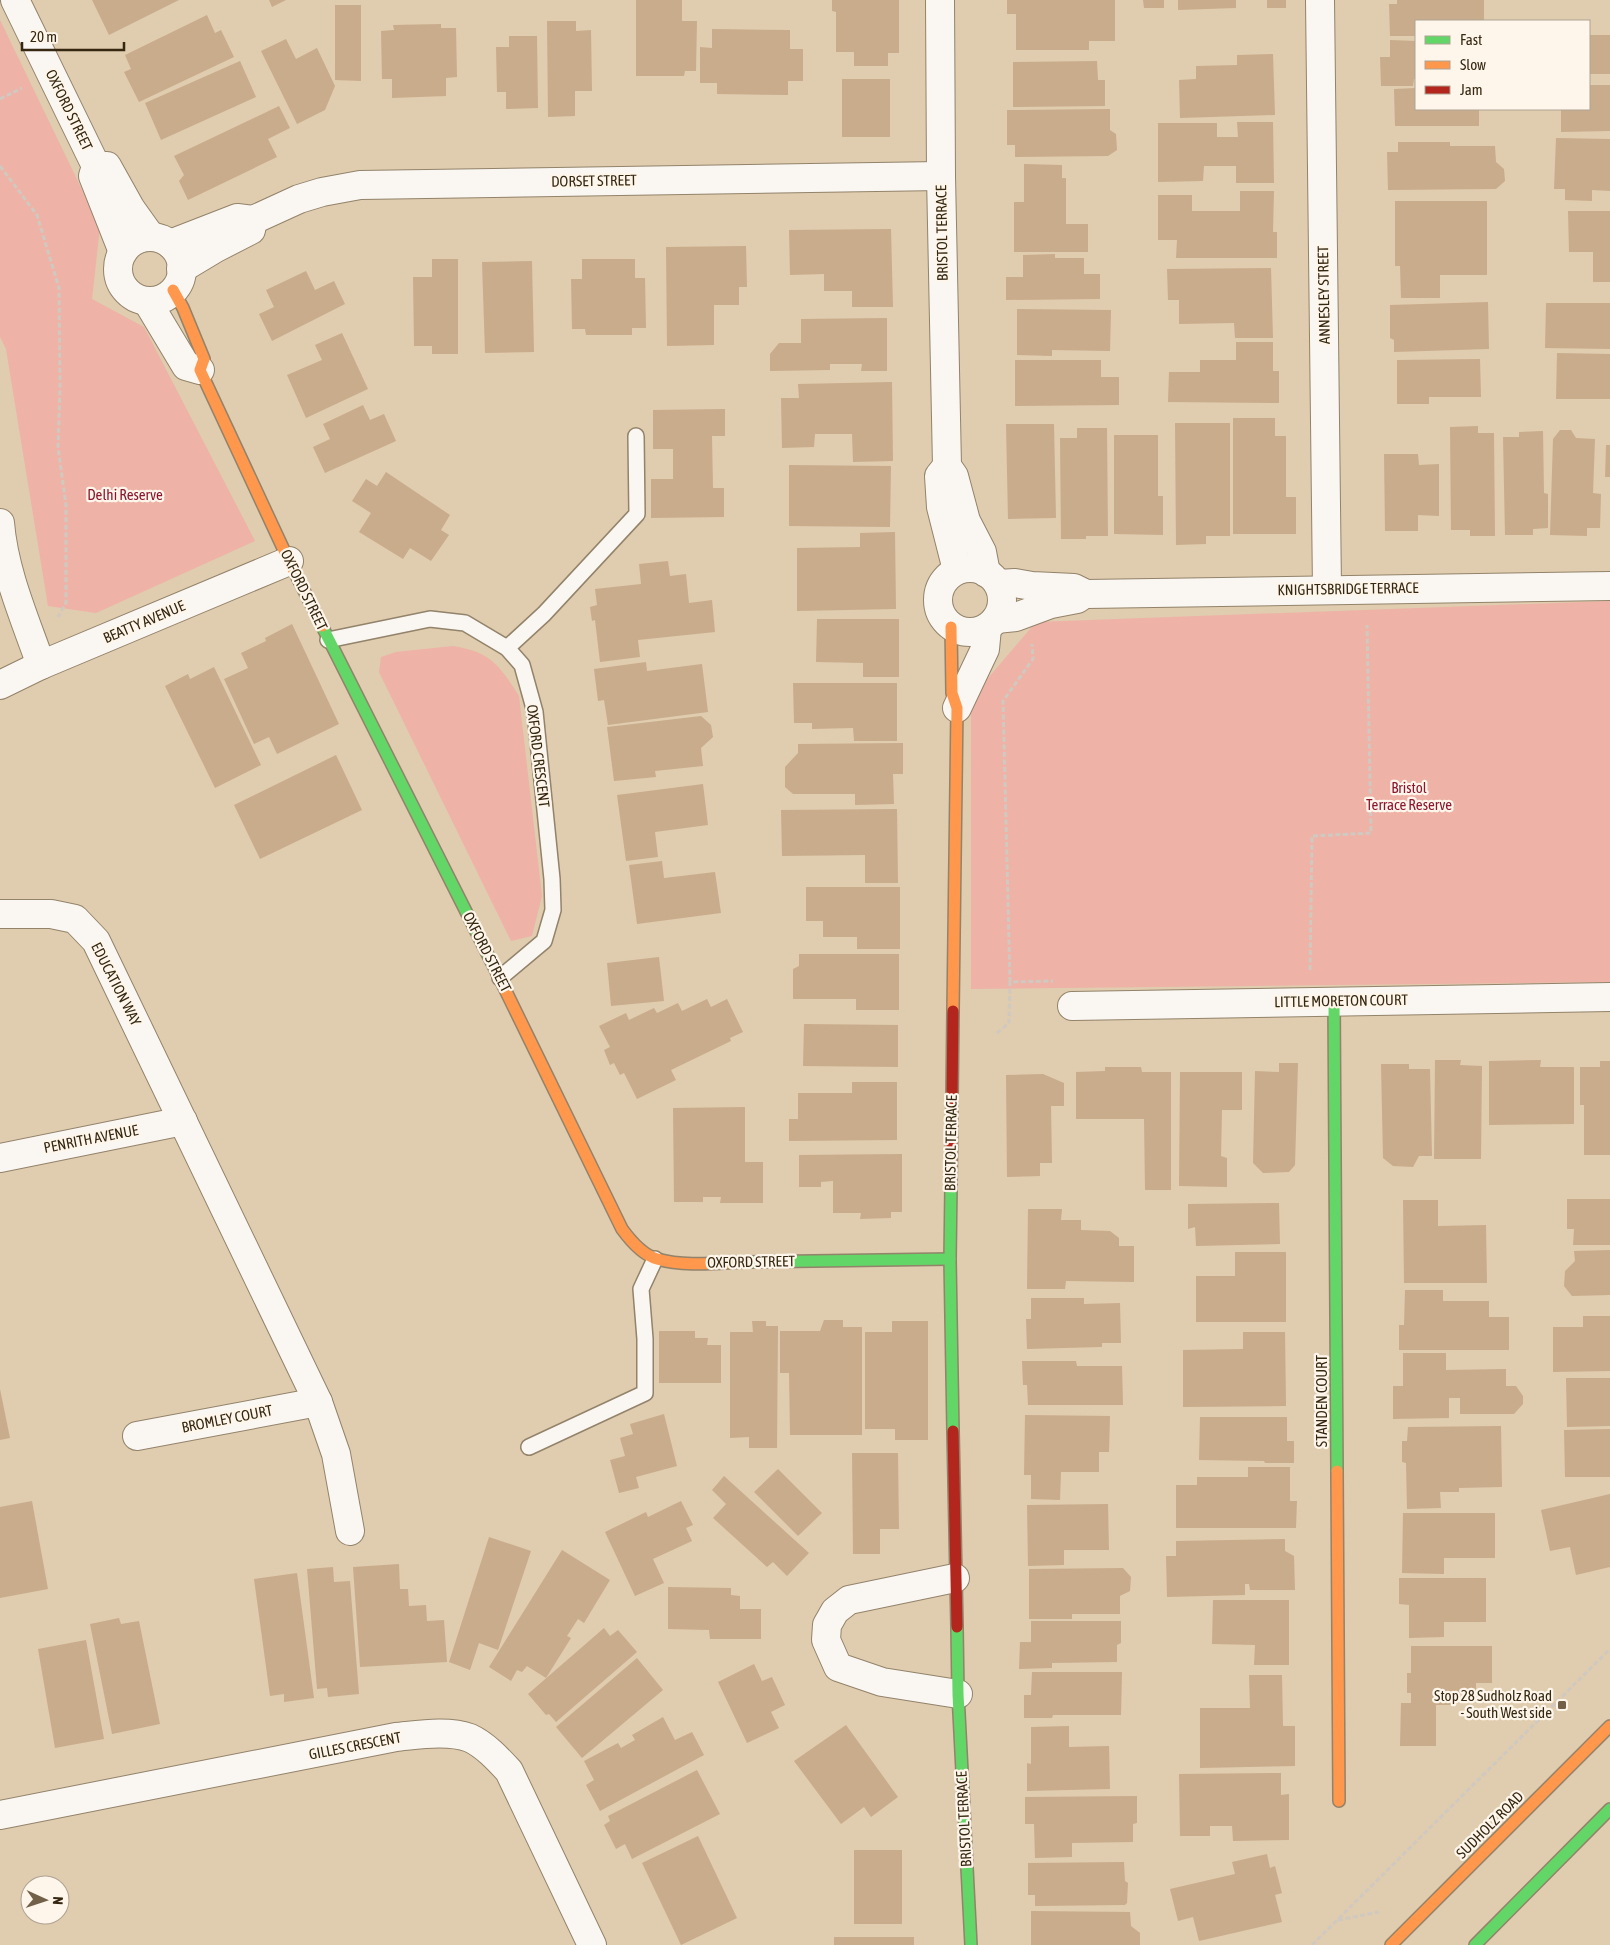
<svg xmlns="http://www.w3.org/2000/svg" width="1610" height="1945" font-family="'Asap Condensed',sans-serif">
<style>
.green{fill:#eeb2a7}
.building{fill:#c9ac8c}
.lines{fill:none;stroke-linecap:round;stroke-linejoin:round}
.lane-casing{stroke:#92836a;stroke-width:18}
.street-casing{stroke:#92836a;stroke-width:30}
.fast-casing{stroke:#92836a;stroke-width:14}
.slow-casing{stroke:#92836a;stroke-width:14}
.jam-casing{stroke:#92836a;stroke-width:14}
.path{stroke:#d0c9c0;stroke-width:3;stroke-dasharray:5 2.5;stroke-linecap:butt}
.lane{stroke:#faf7f3;stroke-width:15}
.street{stroke:#faf7f3;stroke-width:28}
.fast{stroke:#63d668;stroke-width:11}
.slow{stroke:#ff974d;stroke-width:11}
.jam{stroke:#b3261e;stroke-width:11}
.poi-dot{fill:#726148;stroke:#fef6eb;stroke-width:2}
.labels{text-anchor:middle;stroke-width:4.5;stroke-linejoin:round;paint-order:stroke}
.street-label{font-size:15px;fill:#362711;stroke:#fef6eb}
.park-label{font-size:15px;fill:#8d152e;stroke:#fef6eb}
.poi-label{font-size:15px;fill:#362711;stroke:#fef6eb;text-anchor:end}
</style>
<rect width="100%" height="100%" fill="#e0ccae"/>
<g class="green">
<path d="M0,20l100,207 -8,72 52,28 111,214 -159,72 -48,-7 -42,-257 -6,-12z"/>
<path d="M1610,601v381l-639,7v-291l65,-76z"/>
<path d="M453,646c38,6 46,19 66,50l23,200 -10,40 -21,5 -132,-269 2,-15 15,-5z"/>
</g>
<g class="building">
<path d="M92,0h87l-70,35z"/>
<path d="M269,0h17l-14,7z"/>
<path d="M636,0h46v21h15l-1,50h-11l-1,5h-48z"/>
<path d="M832,0h67v53h-11v13h-34v-14h-18v-40l-4,-1z"/>
<path d="M1007,0h108v41h-26v9h-73v-36h-9z"/>
<path d="M1143,0h21v8h-20z"/>
<path d="M1178,0h58v8l-58,2z"/>
<rect x="1267" y="0" width="19" height="8"/>
<path d="M1397,0h87v21h-68v15h-26l-1,-32h8z"/>
<path d="M335,5h26v76l-26,-1z"/>
<path d="M207,15l8,18 6,-3 13,27 -95,45 -15,-30 7,-3 -6,-14z"/>
<path d="M547,21h29v10l15,-1 1,61h-17v25l-27,1z"/>
<path d="M441,24v4h15l1,49 -11,1v18l-54,2v-19h-10l-1,-48 13,-1 -1,-5z"/>
<path d="M712,29l78,1v19h13v32h-15v14l-71,-1v-11h-17v-36l12,1z"/>
<rect x="1589" y="35" width="21" height="39"/>
<path d="M509,36h28l1,72 -32,1v-17h-9l-1,-45h13z"/>
<path d="M286,39l10,20 21,-11 18,38 -10,24 -28,14 -36,-73z"/>
<path d="M1390,40l26,1v38h-2l-1,7h-32l-1,-29h10z"/>
<path d="M1273,54l2,61 -95,3 -1,-38 17,-1v-13l41,-1v-10z"/>
<path d="M240,61l16,36 -95,43 -16,-37z"/>
<path d="M1097,61l1,19h7v26l-92,1v-45z"/>
<rect x="842" y="79" width="48" height="58"/>
<path d="M1589,85h21v46l-49,1v-23h28z"/>
<path d="M1416,88v21h63v17h-84l-1,-37z"/>
<path d="M279,106l11,22 -22,11 9,18 -89,43 -9,-19 5,-6 -10,-19z"/>
<path d="M1110,109v21l6,4 1,16 -9,6 -93,1v-12h-8v-35z"/>
<path d="M1237,122h36l1,61h-38v-17h-32l-1,15 -45,1v-59h59v14h21z"/>
<path d="M1556,138l54,1v52l-18,-1v11l-27,-1v-11h-11z"/>
<path d="M1398,142h52v4h45l1,16 8,7 1,12 -9,8 -108,1 -1,-38h11z"/>
<path d="M1024,164l38,1v13h4v46h22v28h-74v-50h10z"/>
<path d="M1240,191h34l-1,41h4v26h-101l1,-18h-19v-45h34v16h48z"/>
<path d="M1395,201h92v74h-47v23h-39l-1,-32h-5z"/>
<path d="M1568,211h42v71h-17v-30h-24z"/>
<path d="M891,229l2,78h-41v-16h-28v-17l-34,1 -1,-45z"/>
<path d="M746,246l1,41h-8v18h-25v40l-47,1 -1,-99z"/>
<path d="M1055,254v4h29v16h16v25l-94,1v-23h17v-22z"/>
<path d="M432,259h26v95h-26v-8h-18l-1,-69h19z"/>
<path d="M582,259h53v19h10l1,50h-14v7h-46l-1,-6h-13l-1,-50h11z"/>
<path d="M532,261l2,91 -49,1 -3,-91z"/>
<path d="M1271,268l2,70h-38l-1,-15 -55,1v-24h-11l-1,-31z"/>
<path d="M306,271l9,19 19,-9 11,23 -73,37 -13,-27 15,-7 -8,-17z"/>
<path d="M1488,302l1,47 -95,3v-12l-4,-2v-33z"/>
<path d="M1546,303h64v46l-65,-1z"/>
<path d="M1017,309l94,1 -1,41 -58,-1v6l-35,-1z"/>
<path d="M887,318v53h-26l1,-7h-32v6l-60,1v-17l9,-11h22v-24z"/>
<path d="M342,333l26,56 -62,29 -19,-43 35,-15 -7,-15z"/>
<path d="M1236,342h37v29h6v32l-111,-1 1,-30h31v-12h36z"/>
<path d="M1557,353l53,1v45h-54z"/>
<path d="M1480,359l1,38h-52v7h-32v-44z"/>
<path d="M1015,360h86v17h18v28l-104,1z"/>
<path d="M892,382l1,79 -40,1 -1,-28h-37l-1,13 -32,1 -1,-50h18l-1,-14z"/>
<path d="M363,405l7,15 14,-6 12,27 -71,32 -12,-26 17,-8 -7,-15z"/>
<path d="M725,409v27h-13l1,52h11v29l-73,1v-39h22v-30h-20v-39z"/>
<path d="M1233,418h42v18h11v61h10v37h-63z"/>
<path d="M1175,423h55v113h-24v8l-30,1z"/>
<path d="M1006,424h48l2,94 -48,1z"/>
<path d="M1478,426v7h16l1,103h-25v-6h-19l-1,-103z"/>
<path d="M1077,428h30l1,108h-22v3h-25l-1,-101h17z"/>
<path d="M1560,430h11l5,8 19,1 -2,54 8,1 -1,34h-13v8l-37,-1 3,-96z"/>
<path d="M1543,431l1,62 4,1v34l-15,1v6h-28l-2,-98h16v-5z"/>
<path d="M1114,435h44v61h5v39l-49,-1z"/>
<path d="M1606,445h4v32h-5z"/>
<path d="M1384,454h34l1,11 20,-1v52l-21,-1v16h-33z"/>
<path d="M789,465l102,1 -1,61 -101,-1z"/>
<path d="M386,472l64,43 -9,15 8,5 -18,26 -21,-13 -7,11 -44,-27 12,-19 -19,-12 14,-22 11,7z"/>
<path d="M895,532l1,77 -99,2v-63l63,-1v-14z"/>
<path d="M668,561l2,15 16,-2 3,29 23,-3 3,32 -77,8 2,17 -40,5 -5,-42 -3,1 -2,-14 7,-2 -2,-16 46,-5 -2,-20z"/>
<path d="M817,619h82v58h-36v-14l-47,-1z"/>
<path d="M292,624l47,100 -62,30 -8,-17 -15,7 -30,-65 24,-11 -7,-15 25,-12 -1,-3z"/>
<path d="M646,662l1,9 55,-7 6,48 -100,13 -4,-25 -6,1 -4,-32z"/>
<path d="M214,667l47,98 -46,23 -50,-102 23,-12 2,5z"/>
<path d="M793,683h104v58h-43l-1,-13 -41,1v-6h-18z"/>
<path d="M701,716l10,9 2,12 -12,11 2,18 -48,5 1,6 -42,4 -7,-54z"/>
<path d="M903,743v31h-10l1,30 -39,1v-11h-62l-8,-7v-20l13,-14v-9z"/>
<path d="M336,755l26,55 -102,49 -26,-54z"/>
<path d="M703,784l5,41 -53,7 3,25 -32,4 -9,-66z"/>
<path d="M897,809l1,74h-33v-28l-83,1 -1,-46z"/>
<path d="M662,861l2,17 51,-6 6,41 -84,11 -8,-59z"/>
<path d="M806,887h94v62h-43v-12h-34v-16h-17z"/>
<path d="M799,954h100v56h-43v-11h-63v-30l6,-3z"/>
<path d="M659,957l5,44 -53,5 -4,-43z"/>
<path d="M707,999l4,8 16,-8 16,33 -13,6 1,3 -60,29 5,10 -39,19 -13,-26 -4,2 -6,-12 -4,2 -6,-15 6,-3 -11,-21 27,-13 3,7 25,-12 3,5 21,-10 4,8z"/>
<path d="M804,1024l94,1v42l-95,-1z"/>
<path d="M1435,1060h26l-1,5 22,1 -1,93h-47z"/>
<path d="M1541,1060l-1,7h34v57l-85,1v-64z"/>
<path d="M1600,1061h10v94h-26v-50h-4v-38h20z"/>
<path d="M1279,1063h19l-3,102 -6,7 -26,1 -10,-10 2,-92 24,1z"/>
<path d="M1381,1064h28v5h21l2,87h-13l-6,11 -20,-1 -10,-8z"/>
<path d="M1105,1067h36l1,5h29v118h-26l-1,-71h-68v-47l29,-1z"/>
<path d="M1180,1072h62v38h-20l-1,46 6,2v29l-48,-1z"/>
<path d="M1043,1074l21,9v23h-13l1,57h-12v13l-33,1 -1,-102z"/>
<path d="M852,1082h45v58l-108,1v-22h9v-26h54z"/>
<path d="M745,1107v55h18v41h-43l1,-6h-18v5h-29l-1,-94z"/>
<path d="M902,1154v58h-11v6l-31,1 1,-6h-28v-32l-12,1v5h-22v-32z"/>
<path d="M1567,1199h43v46h-37l1,-16h-7z"/>
<path d="M1403,1200h35v26l48,-1 1,58h-83z"/>
<path d="M1279,1203l1,41 -84,2 -1,-19 -7,2v-25z"/>
<path d="M1028,1209h34l-1,11h20v10l29,1 9,7v8h15v36l-68,-1 -1,8h-38z"/>
<path d="M1610,1250v45l-38,1 -8,-10 1,-15 10,-10 -1,-10z"/>
<path d="M1235,1252h51v70h-90v-46h39z"/>
<path d="M1405,1290h38v11h46v16h20v33h-110v-25h5z"/>
<path d="M1031,1298h53v6l36,-1 1,40h-19v4l-75,2 -1,-30h5z"/>
<path d="M1583,1316h27v55l-57,1v-45h30z"/>
<path d="M824,1320h19v7h19v108h-72l-1,-62h-9v-42h40z"/>
<path d="M752,1321h14v5h12l-1,122h-28v-11l-19,1v-106h23z"/>
<path d="M892,1321h36v119h-33v-11h-30v-97h27z"/>
<path d="M659,1331h36v7h13l-1,7h14v38h-62z"/>
<path d="M1243,1332h42l1,74 -103,1v-57l60,-1z"/>
<path d="M1403,1353h43v17l60,-1v17h10l7,10v8l-9,10h-54v-16h-11v20l-56,1v-33h10z"/>
<path d="M1022,1361h54l1,5h45l1,39h-95l-1,-20h-4z"/>
<path d="M1566,1378h44v48l-43,1z"/>
<path d="M0,1389l10,49 -10,2z"/>
<path d="M664,1414l13,52 -41,11 3,11 -20,5 -9,-33 15,-4 -5,-18 13,-4 -3,-10z"/>
<path d="M1025,1415l85,1 -1,36h-10v20h-38l-1,28 -29,-1v-24h-7z"/>
<path d="M1200,1417h87v24h7v22h-29l-1,-2 -65,-1z"/>
<path d="M1501,1426l1,61 -43,1v4h-19l1,16 -34,1 -1,-46 -4,-1v-21h5l1,-14z"/>
<path d="M1610,1429v48h-45l-1,-47z"/>
<path d="M852,1453h46l1,76h-19v25h-27z"/>
<path d="M1248,1467h42v34h7l-1,27h-120v-43h21v-8h51z"/>
<path d="M778,1469l44,44 -24,23 -44,-44z"/>
<path d="M724,1476l85,77 -22,23 -14,-14 -6,5 -54,-49 13,-14 -14,-14z"/>
<path d="M1610,1494v73l-34,8 -6,-28 -20,4 -9,-41z"/>
<path d="M32,1501l16,88 -48,9v-91z"/>
<path d="M681,1501l12,24 -7,3 6,13 -39,18 11,24 -29,13 -30,-64 41,-20 2,5z"/>
<path d="M1108,1504l1,46h-45v15l-36,1 -1,-61z"/>
<path d="M1403,1513h92v45h-51v16l-42,-1z"/>
<path d="M489,1537l42,14 -33,99 -19,-7 -9,27 -21,-8z"/>
<path d="M1285,1539v12l9,5 1,34h-45l-1,-6h-4v11l-78,2 -1,-41h10v-15z"/>
<path d="M562,1550l48,30 -26,43 -6,-4 -11,17 4,2 -25,40 -19,-12 -5,6 -5,-2 -6,11 -22,-14z"/>
<path d="M399,1564l1,25h8l1,17 17,-1 1,16 17,-1 3,42 -87,5 -7,-100z"/>
<path d="M333,1567l1,15 16,-1 9,113 -31,3 -1,-9 -10,1 -10,-120z"/>
<path d="M1123,1568l8,9 -1,14 -10,5v18h-48v5h-43v-50z"/>
<path d="M297,1573l17,125 -30,4v-8l-14,2 -16,-117z"/>
<path d="M1399,1578h87v44h-42v15l-35,1v-33l-10,-1z"/>
<path d="M668,1587l63,1v7l9,1v13h21v30h-51l-1,-9 -41,-1z"/>
<path d="M1213,1600h76v65h-35l1,-20 -43,-1z"/>
<path d="M119,1618l2,6 18,-3 21,103 -48,10 -22,-110z"/>
<path d="M1031,1621h90v22l-4,2v17l-65,1v5l-33,1 1,-27h11z"/>
<path d="M604,1628l6,8 8,-6 19,22 -81,70 -7,-8 -3,1 -18,-21z"/>
<path d="M86,1640l18,99 -49,9 -17,-99z"/>
<path d="M1411,1646h81v37h-16v10h-23v12h-17v41h-36l1,-43h10v-10h-4v-20h4z"/>
<path d="M637,1658l26,32 -81,68 -26,-31z"/>
<path d="M754,1664l8,17 10,-4 13,28 -14,7 8,16 -32,15 -29,-61z"/>
<path d="M1032,1672h90l-1,43h-68l-1,3h-28v-23h7z"/>
<path d="M1249,1675h33l1,51h12v40l-95,2v-60h50z"/>
<path d="M663,1717l12,23 17,-8 12,23 -104,56 -14,-26 8,-5 -10,-19 34,-18 3,5 14,-8 -3,-5z"/>
<path d="M846,1725l52,72 -27,20 -7,-10 -23,17 -47,-63z"/>
<path d="M1069,1726v21l40,-1 1,43 -83,2v-28l4,1v-37z"/>
<path d="M697,1770l23,44 -88,45 -7,-15 -9,5 -12,-24 6,-4 -2,-5z"/>
<path d="M1281,1773v22l8,-1v46l-56,1 -1,-15h-22v10h-30l-1,-62z"/>
<path d="M1137,1796v27l-4,1v18l-61,1v14l-37,1 -1,-34h-9v-27z"/>
<path d="M698,1836l39,82 -56,27 -39,-82z"/>
<rect x="854" y="1850" width="48" height="74"/>
<path d="M1267,1854l3,14 5,-2 7,27 -7,2 7,27 -83,19 -6,-24 -15,4 -8,-32 65,-15 -3,-12z"/>
<path d="M1124,1862l1,19 3,2 -1,20 -2,2 -90,1v-11h-7v-32z"/>
<path d="M1031,1911l99,1 1,14 9,7v12h-109z"/>
<rect x="834" y="1937" width="80" height="8"/>
</g>
<g class="lines">
<defs>
<g id="lane">
<path d="M328,640l102,-21 35,4 42,25 15,17 13,47 17,167 1,31 -9,31 -44,37"/>
<path d="M507,648l37,-34 93,-100 -1,-78"/>
<path d="M529,1447l116,-54v-54l-4,-50 14,-30"/>
</g>
<g id="street">
<path d="M15,0l81,166 -3,10 30,76"/>
<path d="M940,0l1,176 6,290 7,10 12,45 16,31 4,21"/>
<path d="M1320,0l7,589"/>
<path d="M96,166h11l24,43 20,28"/>
<circle cx="150" cy="269" r="32"/>
<path d="M170,244l67,-26 16,2 46,-21 23,-7 38,-7 581,-9"/>
<path d="M181,269l35,-21 35,-18 2,-10"/>
<path d="M147,301l39,65 14,4"/>
<path d="M947,466l-8,10 2,31 16,63"/>
<path d="M0,523c4,49 25,96 41,142"/>
<circle cx="970" cy="600" r="32"/>
<path d="M998,584l17,-1 17,3 42,2 12,6 524,-8"/>
<path d="M996,619l20,-2 35,-13 26,-5 3,-2"/>
<path d="M0,685l41,-20 248,-104"/>
<path d="M957,708l28,-59 2,-21"/>
<path d="M0,914h51l24,5 21,22 222,461 18,52 14,77"/>
<path d="M1072,1006l538,-9"/>
<path d="M0,1158l183,-37"/>
<path d="M137,1436l181,-34"/>
<path d="M955,1578l-106,22 -14,11 -8,14 -1,15 12,27 44,15 76,12"/>
<path d="M0,1815l396,-78c22,-2 52,-7 74,1 15,7 28,21 39,33l83,174"/>
</g>
<g id="fast">
<path d="M322,626l175,347"/>
<path d="M1334,1001l3,470"/>
<path d="M951,1186l-1,73 3,172"/>
<path d="M746,1262l204,-3"/>
<path d="M957,1627l1,67 13,251"/>
<path d="M1475,1945l135,-136"/>
</g>
<g id="slow">
<path d="M173,290l10,18 21,51 -4,11 89,191 33,65"/>
<path d="M951,627l1,66 5,15 -4,303"/>
<path d="M497,973l125,256c8,11 21,26 35,30 28,8 60,4 89,3"/>
<path d="M1337,1471l2,330"/>
<path d="M1391,1945l219,-219"/>
</g>
<g id="jam">
<path d="M951,1186l2,-175"/>
<path d="M953,1431l4,196"/>
</g>
</defs>
<use href="#lane" class="lane-casing"/>
<use href="#street" class="street-casing"/>
<use href="#fast" class="fast-casing"/>
<use href="#slow" class="slow-casing"/>
<use href="#jam" class="jam-casing"/>
<g class="path">
<path d="M0,99l22,-11"/>
<path d="M0,166l37,49 22,73 1,100 -2,59 8,58v98l-8,14"/>
<path d="M1310,970l2,-134 59,-3 -4,-208"/>
<path d="M1010,982l-7,-281 30,-42 -1,-15"/>
<path d="M997,1033l12,-10 1,-41 43,-1"/>
<path d="M1338,1920l41,-8"/>
<path d="M1312,1945l298,-296"/>
</g>
<use href="#lane" class="lane"/>
<use href="#street" class="street"/>
<use href="#fast" class="fast"/>
<use href="#slow" class="slow"/>
<use href="#jam" class="jam"/>
</g>
<rect class="poi-dot" x="1557" y="1700" width="10" height="10" rx="2.5"/>
<g class="labels">
<g class="street-label">
<text transform="translate(69 110) rotate(64)" y="5">OXFORD STREET</text>
<text transform="translate(594 181) rotate(-1)" y="5">DORSET STREET</text>
<text transform="translate(942 233) rotate(-91)" y="5">BRISTOL TERRACE</text>
<text transform="translate(1324 295) rotate(-91)" y="5">ANNESLEY STREET</text>
<text transform="translate(1348 589) rotate(-1)" y="5">KNIGHTSBRIDGE TERRACE</text>
<text transform="translate(304 590) rotate(64)" y="5">OXFORD STREET</text>
<text transform="translate(144 622) rotate(-23)" y="5">BEATTY AVENUE</text>
<text transform="translate(538 756) rotate(83)" y="5">OXFORD CRESCENT</text>
<text transform="translate(487 952) rotate(63)" y="5">OXFORD STREET</text>
<text transform="translate(116 984) rotate(63)" y="5">EDUCATION WAY</text>
<text transform="translate(1341 1001) rotate(-1)" y="5">LITTLE MORETON COURT</text>
<text transform="translate(91 1139) rotate(-11)" y="5">PENRITH AVENUE</text>
<text transform="translate(951 1143) rotate(-89)" y="5">BRISTOL TERRACE</text>
<text transform="translate(751 1262) rotate(-1)" y="5">OXFORD STREET</text>
<text transform="translate(1322 1401) rotate(-90)" y="5">STANDEN COURT</text>
<text transform="translate(227 1419) rotate(-11)" y="5">BROMLEY COURT</text>
<text transform="translate(355 1746) rotate(-11)" y="5">GILLES CRESCENT</text>
<text transform="translate(964 1819) rotate(-93)" y="5">BRISTOL TERRACE</text>
<text transform="translate(1490 1825) rotate(-45)" y="5">SUDHOLZ ROAD</text>
</g>
<g class="park-label">
<text x="125" y="500">Delhi Reserve</text>
<text x="1409" y="793">Bristol<tspan x="1409" dy="17">Terrace Reserve</tspan></text>
</g>
<g class="poi-label">
<text x="1552" y="1701">Stop 28 Sudholz Road<tspan x="1552" dy="17">- South West side</tspan></text>
</g>
</g>
<rect x="1415" y="20" width="175" height="90" fill="#fef6eb" stroke="#aea394"/>
<rect x="1425" y="36" width="25" height="8" fill="#63d668" stroke="#aea394"/>
<text x="1460" y="45" font-size="15" fill="#362711">Fast</text>
<rect x="1425" y="61" width="25" height="8" fill="#ff974d" stroke="#aea394"/>
<text x="1460" y="70" font-size="15" fill="#362711">Slow</text>
<rect x="1425" y="86" width="25" height="8" fill="#b3261e" stroke="#aea394"/>
<text x="1460" y="95" font-size="15" fill="#362711">Jam</text>
<g transform="translate(45 1900) rotate(93)"><circle r="24" fill="#fef6eb" stroke="#aea394"/>
<path d="M0-4L9 19L0 12L-9 19Z" fill="#726148"/>
<text y="-8" font-size="14" font-weight="bold" text-anchor="middle" fill="#362711">N</text>
</g>
<path d="M22 42v8h102v-8" fill="none" stroke="#362711" stroke-width="2.5"/>
<text x="30" y="42" font-size="15" fill="#362711" stroke="#fef6eb" stroke-width="4" paint-order="stroke">20 m</text>
</svg>
